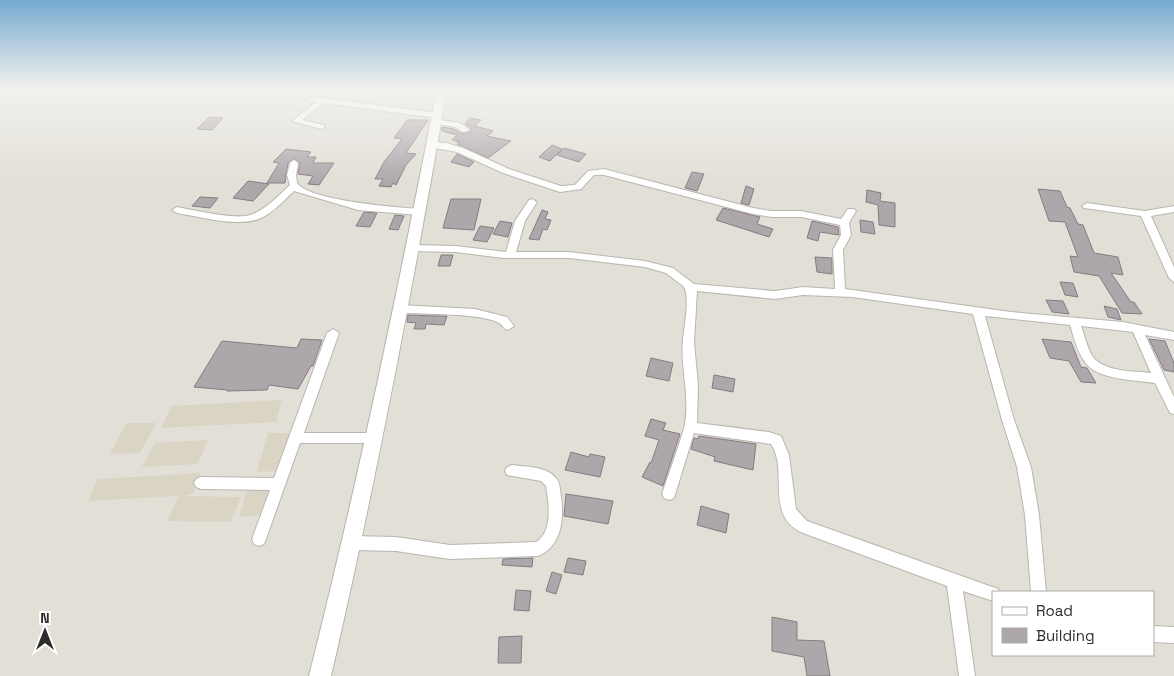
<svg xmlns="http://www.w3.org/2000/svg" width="1174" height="676" font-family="'Space Grotesk',sans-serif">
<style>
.built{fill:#dad4c5}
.building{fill:#ada6ab;stroke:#837c81}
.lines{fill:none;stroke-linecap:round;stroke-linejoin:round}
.minor-casing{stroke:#b8b5ae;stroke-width:2}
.major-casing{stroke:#b8b5ae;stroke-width:2}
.minor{fill:#fff;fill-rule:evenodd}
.major{fill:#fff;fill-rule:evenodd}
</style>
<rect width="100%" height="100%" fill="#e2dfd7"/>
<g class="built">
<path d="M282,400l-6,22 -115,6 10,-22z"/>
<path d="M126,423h30l-16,30 -30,1z"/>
<path d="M268,433h25l-11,38 -25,1z"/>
<path d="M208,440l-10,24 -56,3 13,-24z"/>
<path d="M201,473l-8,21 -8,2 56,1 -10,25 -64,-1 12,-25 -91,5 10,-22z"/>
<path d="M271,488l-7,27 -25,2 8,-27z"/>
</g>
<g class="building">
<path d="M209,117l14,1 -11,12 -15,-1z"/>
<path d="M470,118l11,2 -6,6 18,5 -6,5 24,5 -23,17 -31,-14 3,-2 -8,-2 5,-5 -15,-4v-4l12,2 8,5 9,-2v-4l-6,-4z"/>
<path d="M407,120h21l-22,33 10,1 -10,11 -10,20 -3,-2 -2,4 -12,-1 4,-7h-8l9,-17 18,-23 -8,-1z"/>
<path d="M552,145l10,4 -12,12 -11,-4z"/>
<path d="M564,148l22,6 -7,8 -22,-7z"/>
<path d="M286,149l25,3 -4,5h9l-3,6h21l-15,22 -11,-1 5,-8 -15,-2 2,-11 -6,-5 -6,5 -3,20h-18l12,-20 -6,-1z"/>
<path d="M457,154l17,8 -5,5 -18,-5z"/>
<path d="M692,172l12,2 -7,17 -12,-3z"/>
<path d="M248,181l21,3 -16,17 -20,-3z"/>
<path d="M746,186l8,3 -5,16 -8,-2z"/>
<path d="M1038,189l22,2 7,16 3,1 8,16 5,1 11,28 24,4 5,18 -12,-2 20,29h3l8,12 -20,-1 -23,-37 -25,-4 -4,-16 8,1 -13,-35 -16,-1z"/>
<path d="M867,190l14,3 -1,8 15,2v24l-16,-2 -1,-20 -12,-3z"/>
<path d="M200,197l18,1 -8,10 -18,-2z"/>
<path d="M451,199h30l-7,31 -31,-2z"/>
<path d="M723,208l37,9 -3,7 16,5 -4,8 -53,-17z"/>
<path d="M542,210l6,2 -3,7 6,1 -4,10 -4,-1 -4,11 -10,-1z"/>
<path d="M364,212l13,1 -7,14 -14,-1z"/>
<path d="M395,215l9,1 -6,14 -9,-1z"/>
<path d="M860,220l13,2 2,12 -14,-2z"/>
<path d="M500,221l12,2 -4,14 -15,-3z"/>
<path d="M812,221l26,6 1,8 -19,-3 -2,9 -11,-3z"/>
<path d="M480,226l14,2 -7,14 -14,-2z"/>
<path d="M441,255h12l-3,11h-12z"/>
<path d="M815,257l17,1v16l-15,-2z"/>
<path d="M1060,282l13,1 5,14 -13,-2z"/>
<path d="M1046,300l17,1 6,13 -17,-2z"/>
<path d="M1104,306l13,3 4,11 -13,-3z"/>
<path d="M408,315l28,1h11l-3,9 -18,-1 -1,5h-11l2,-6 -9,-1z"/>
<path d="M301,339l21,1 -9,26h-2l-13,23 -29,-4 -2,5 -40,1v-1l-33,-3 28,-46 75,7z"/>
<path d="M1042,339l29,3 10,25 6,1 9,15 -15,-1 -12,-21 -19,-3z"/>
<path d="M1149,339l16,2 9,22v9l-10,-2z"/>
<path d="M651,358l22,5 -4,18 -23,-5z"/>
<path d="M714,375l21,4 -2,13 -21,-4z"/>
<path d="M651,419l15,4 -3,7 17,4 -17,52 -21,-9 8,-15 1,1 8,-23 -14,-4z"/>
<path d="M699,436l57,8 -3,26 -39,-9 1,-4 -24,-8 3,-11 4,1z"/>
<path d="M571,452l18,5 1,-3 15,3 -5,20 -35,-7z"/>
<path d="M566,494l47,7 -5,23 -44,-8z"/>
<path d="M701,506l28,8 -3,19 -29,-8z"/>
<path d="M533,558l-1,9 -30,-2 1,-6z"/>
<path d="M568,558l18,3 -3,14 -19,-3z"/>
<path d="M552,572l10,3 -6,19 -10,-3z"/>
<path d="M516,590l15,1 -2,20 -15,-1z"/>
<path d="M772,617l25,5v18l27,1 6,35h-23l-3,-19 -32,-6z"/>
<path d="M522,636l-1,27h-23l1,-26z"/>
</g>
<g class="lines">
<defs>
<g id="minor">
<path d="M308,97l15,1 114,15 4,2 -4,2 -16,-1 -97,-13 -22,17 22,5 1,2 -4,2 -29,-8 24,-19 -8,-1z"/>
<path d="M433,119l27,4 10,7 -7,2 -8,-5 -22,-4z"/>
<path d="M432,142l15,1 16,5 46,21 52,17 14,-1 13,-14 16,-2 149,39 19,3h29l40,8 7,-10h6l2,2 -7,12 2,12 -8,15 2,39 166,23 112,10 51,10v8l-29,-5 29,62v17l-4,-1 -15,-30c-19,-3 -59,-3 -70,-21 -8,-11 -11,-24 -15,-37l-85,-9 29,104 17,47 8,48 7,77h-15l-6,-77 -8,-48 -15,-47 -29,-106 -121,-17 -49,-2 -28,4 -78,-8 -3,51 4,43 -1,38 72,9 12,4 8,19 7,54 11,12 191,68 2,3h-7v9l-30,-10 12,85h-16l-12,-90 -144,-53c-39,-16 -14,-63 -32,-89l-77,-11 -20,65 -5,2 -5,-2 -2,-4c7,-22 16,-44 22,-66 7,-30 -4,-60 -1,-89 1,-12 8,-45 0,-53l-17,-13 -21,-6 -76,-9h-66l-47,-6 -44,-1 -5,-3 5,-3 44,1 50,6 9,-31 14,-21 3,-1 5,3 -12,19 -9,31h53l76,9 28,7 21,16 81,7 28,-4 32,2 -2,-39 8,-15 -1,-10 -39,-8h-29l-19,-3 -149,-39h-10l-13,14 -21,3 -57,-19 -46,-21 -28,-5v-4zM1081,326l52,6 18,41c-17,-2 -46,-1 -58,-16 -6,-9 -8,-21 -12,-31z"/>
<path d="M294,160l4,3 -2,12 1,8c13,18 98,24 122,26l5,3 -5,3 -61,-5 -64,-19c-10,9 -20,21 -33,27 -22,10 -60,-1 -84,-5l-5,-3 5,-3c16,3 59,13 73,8 16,-5 28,-19 40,-30l-3,-10 3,-12z"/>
<path d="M1087,203l58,8 29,-5v6l-23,4 23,51v15l-5,-4 -28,-62 -57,-8 -2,-2z"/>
<path d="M400,305l75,4 32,8 7,9 -6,4c-5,-1 -5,-5 -9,-7 -16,-10 -78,-9 -99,-10l-5,-4z"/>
<path d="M333,329l6,4 -35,100h69l5,1 1,4 -1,4 -5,1h-73l-34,96 -2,5 -5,2 -5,-2 -2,-5 18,-49 -69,-1 -5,-2 -2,-4 2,-4 5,-2 73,1 53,-145z"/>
<path d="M512,465c14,2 34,1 44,13 4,4 4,12 5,18 3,23 1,50 -23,60l-88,3 -54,-8 -44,-1 -5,-2 -2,-5 2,-5 5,-2 44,1 54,8 86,-3c17,-10 13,-39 10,-56l-5,-5 -34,-6 -2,-4 2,-4z"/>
<path d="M1153,626l21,1v16l-21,-1z"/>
</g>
<path id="major" d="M437,89h10c-34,197 -71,393 -116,587h-22c49,-194 90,-390 128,-587z"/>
</defs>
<use href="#minor" class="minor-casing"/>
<use href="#major" class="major-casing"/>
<use href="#minor" class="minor"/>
<use href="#major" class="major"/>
</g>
<linearGradient id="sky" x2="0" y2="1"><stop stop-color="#75aad0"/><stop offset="0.48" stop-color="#f2f1ed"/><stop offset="1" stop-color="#f2f1ed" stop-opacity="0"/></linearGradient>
<rect width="1174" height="184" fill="url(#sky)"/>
<rect x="992" y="591" width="162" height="65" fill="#ffffff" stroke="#acabaa"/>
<rect x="1002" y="607" width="25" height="8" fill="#ffffff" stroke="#acabaa"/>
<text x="1036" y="616" font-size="15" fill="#2f2d2b">Road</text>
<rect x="1002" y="628" width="25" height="15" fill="#ada6ab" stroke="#acabaa"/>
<text x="1036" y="641" font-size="15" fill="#2f2d2b">Building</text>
<g transform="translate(45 631)" stroke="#ffffff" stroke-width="4" paint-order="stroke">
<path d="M0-4L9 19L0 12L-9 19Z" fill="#2f2d2b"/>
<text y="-8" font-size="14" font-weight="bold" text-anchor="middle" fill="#2f2d2b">N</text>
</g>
</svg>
